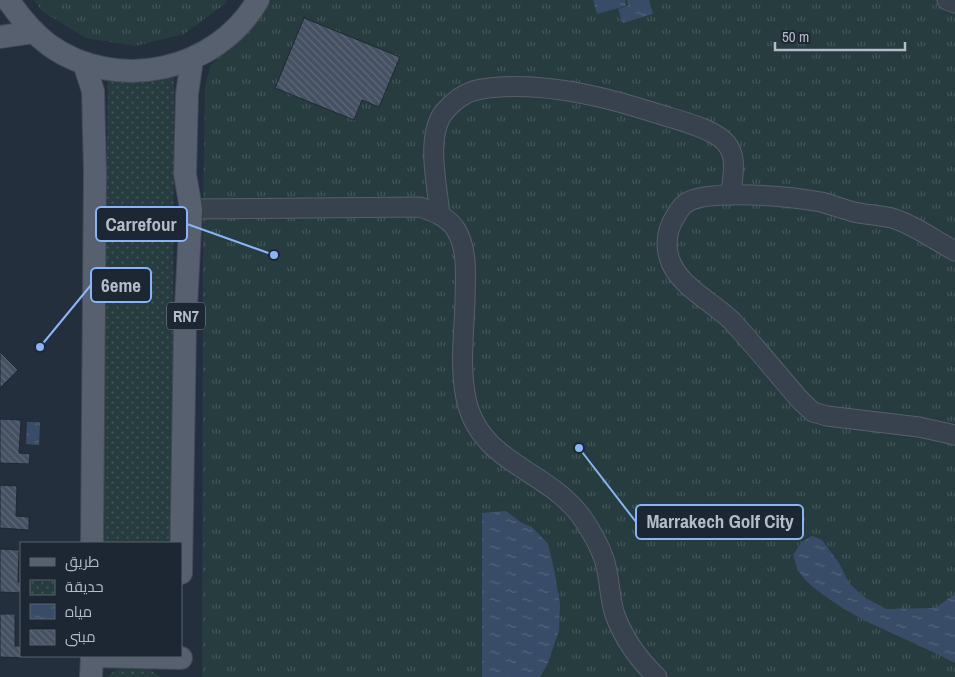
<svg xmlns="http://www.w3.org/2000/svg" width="955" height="677" font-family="'Archivo Narrow',Cairo,sans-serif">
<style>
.grass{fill:url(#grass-tufts)}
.park{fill:url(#park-dots)}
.water{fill:url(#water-ripples)}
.building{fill:url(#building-back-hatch);stroke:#1f2835}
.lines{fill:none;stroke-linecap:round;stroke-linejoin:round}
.minor-casing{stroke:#565f6c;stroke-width:21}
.major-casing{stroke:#414a57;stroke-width:24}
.minor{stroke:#38414e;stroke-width:19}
.major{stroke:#56606e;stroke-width:22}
.labels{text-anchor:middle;stroke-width:4.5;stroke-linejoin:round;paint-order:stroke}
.shield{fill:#1d2633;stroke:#878f9c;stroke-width:1}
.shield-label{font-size:16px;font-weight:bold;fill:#b4bcc9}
.leader{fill:none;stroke:#8ab4f8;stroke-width:2}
.callout-dot{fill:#8ab4f8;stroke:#1d2633;stroke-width:2}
.callout{fill:#1d2633;stroke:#8ab4f8;stroke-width:2}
.callout-label{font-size:19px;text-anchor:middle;font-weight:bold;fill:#b4bcc9}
</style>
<defs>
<pattern id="grass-tufts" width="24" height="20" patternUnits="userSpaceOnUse" patternTransform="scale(1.25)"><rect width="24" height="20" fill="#263c3f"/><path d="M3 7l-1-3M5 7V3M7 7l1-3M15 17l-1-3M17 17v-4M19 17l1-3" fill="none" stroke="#435659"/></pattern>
<pattern id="park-dots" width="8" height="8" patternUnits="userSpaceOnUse" patternTransform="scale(1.25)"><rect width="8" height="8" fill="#263c3f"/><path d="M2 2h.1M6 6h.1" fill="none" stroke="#435659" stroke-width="1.8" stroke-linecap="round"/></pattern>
<pattern id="water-ripples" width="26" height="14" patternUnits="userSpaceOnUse" patternTransform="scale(1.25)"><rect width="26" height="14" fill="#394c67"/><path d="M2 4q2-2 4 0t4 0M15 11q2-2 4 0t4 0" fill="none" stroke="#53647b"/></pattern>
<pattern id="building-back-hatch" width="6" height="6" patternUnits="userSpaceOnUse" patternTransform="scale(1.25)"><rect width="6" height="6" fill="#455162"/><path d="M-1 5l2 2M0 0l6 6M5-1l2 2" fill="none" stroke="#5d6877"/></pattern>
</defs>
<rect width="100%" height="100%" fill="#242f3e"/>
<g class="grass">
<path d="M34,0h193l-2,4 -41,30 -49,12 -49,-8 -43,-26z"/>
<path d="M269,0h686v677h-753l1,-458 2,-132 5,-20 12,-15 38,-36z"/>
</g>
<g class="park">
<path d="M174,77l-2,466h-70l6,-463c23,2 44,2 66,-3z"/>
<path d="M146,667l15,10h-53c8,-12 26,-9 38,-10z"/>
</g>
<g class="water">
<path d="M593,0h32l1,6 -29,8z"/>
<path d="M627,0h22l4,14 -30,9 -5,-14 10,-3z"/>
<path d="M27,422h13l-1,23 -13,-1z"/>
<path d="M506,511l16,12 10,4 16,17 6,25 6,35 -1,27 -12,34 -7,12h-58v-164z"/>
<path d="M812,536l10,4 17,23 10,20 15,14 22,12 49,-1 20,-14v69c-43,-23 -91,-38 -130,-67 -8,-6 -17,-12 -23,-20 -5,-6 -7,-15 -9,-21l9,-13z"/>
</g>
<g class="building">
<path d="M304,18l96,39 -21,50 -17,-7 -8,20 -79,-32z"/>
<path d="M0,352l18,18 -18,18z"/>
<path d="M0,419l21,1 -2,33 11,1 -1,10 -29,-1z"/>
<path d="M0,485l17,1 -1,30 13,1v13l-29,-2z"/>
<path d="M0,549l19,1 -1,32h3v11l-21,-1z"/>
<path d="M0,614h15v32h6v10h7v2l-28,-1z"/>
</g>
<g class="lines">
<defs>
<g id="minor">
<path d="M947,0l8,3"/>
<path d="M191,209l229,-2c14,5 26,9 35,21 14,22 10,49 10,74 -1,30 -5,61 0,91 11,70 79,74 116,123 9,13 18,28 23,43 6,18 5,38 11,56 9,24 23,44 42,62"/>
<path d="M440,214c-3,-29 -15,-80 5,-103 7,-8 18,-17 28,-20 19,-5 40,-5 60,-4 47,3 88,15 132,29 17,5 47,13 59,25 15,14 8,36 7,54"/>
<path d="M955,251c-19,-10 -39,-25 -60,-32 -13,-4 -28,-4 -41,-7 -11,-3 -22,-7 -33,-10 -26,-5 -113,-14 -135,1 -5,3 -8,9 -11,14 -8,13 -10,26 -6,40 8,29 43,44 63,64 24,26 46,54 69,80l12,11 14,4 92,11 36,8"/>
</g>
<g id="major">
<path d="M8,0c11,16 25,33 41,45 68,48 167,27 209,-45"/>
<path d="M0,37l34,-5"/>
<path d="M84,63l9,28 2,81 -3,371"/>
<path d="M181,573l4,-247 6,-117 -6,-35 2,-80 5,-35"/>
<path d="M93,656l88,2"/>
<path d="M91,677l1,-21"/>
</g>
</defs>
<use href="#minor" class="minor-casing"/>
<use href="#major" class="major-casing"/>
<use href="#minor" class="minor"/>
<use href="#major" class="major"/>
</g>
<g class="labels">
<rect class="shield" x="167" y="302.5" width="38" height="27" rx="4"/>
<g class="shield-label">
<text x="186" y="322">RN7</text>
</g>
</g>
<path class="leader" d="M274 255L187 224M40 347L91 285M579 448L636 522"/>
<g class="callout-dot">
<circle cx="274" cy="255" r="5"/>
<circle cx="40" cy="347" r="5"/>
<circle cx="579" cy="448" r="5"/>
</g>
<g class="callout">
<rect x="96" y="207" width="91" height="34" rx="5"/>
<rect x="91" y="268" width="60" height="34" rx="5"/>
<rect x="636" y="505" width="167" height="34" rx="5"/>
</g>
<g class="callout-label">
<text x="141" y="231">Carrefour</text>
<text x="121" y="292">6eme</text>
<text x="720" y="528">Marrakech Golf City</text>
</g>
<rect x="20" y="542" width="162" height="115" fill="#1d2633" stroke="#59626f"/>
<rect x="30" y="558" width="25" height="8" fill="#56606e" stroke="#59626f"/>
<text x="65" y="567" font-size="15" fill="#b4bcc9">طريق</text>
<rect x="30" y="580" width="25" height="15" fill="url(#park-dots)" stroke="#59626f"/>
<text x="65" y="592" font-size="15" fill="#b4bcc9">حديقة</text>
<rect x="30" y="604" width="25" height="15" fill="url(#water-ripples)" stroke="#59626f"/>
<text x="65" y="617" font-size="15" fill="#b4bcc9">مياه</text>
<rect x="30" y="630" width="25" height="15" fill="url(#building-back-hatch)" stroke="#59626f"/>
<text x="65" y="642" font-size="15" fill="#b4bcc9">مبنى</text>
<path d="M775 42v8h130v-8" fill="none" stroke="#b4bcc9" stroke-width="2.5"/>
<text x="782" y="42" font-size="15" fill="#b4bcc9" stroke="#1d2633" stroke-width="4" paint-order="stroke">50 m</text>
</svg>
